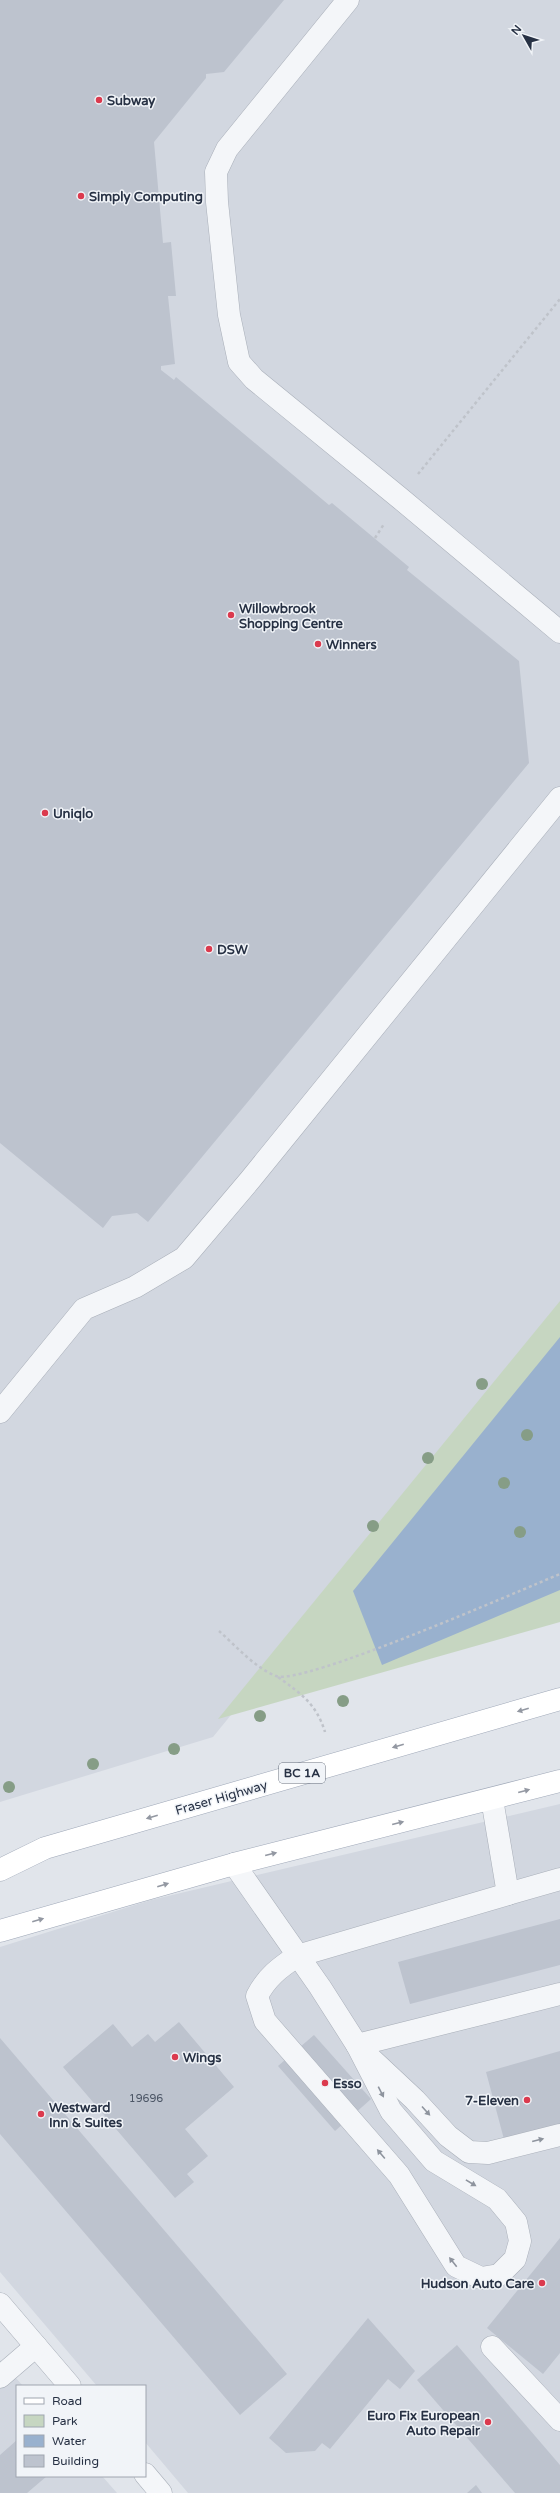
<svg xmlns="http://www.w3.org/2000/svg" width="560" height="2493" font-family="'Varela Round',sans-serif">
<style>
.built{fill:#d2d7e0}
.green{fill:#c6d6c1}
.water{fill:#99b1ce}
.building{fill:#bdc3ce}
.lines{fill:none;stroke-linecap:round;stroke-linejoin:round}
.minor-casing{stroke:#a9afb9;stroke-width:23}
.major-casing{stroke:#9fa8b8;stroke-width:23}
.path{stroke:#bfc3ca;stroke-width:2.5;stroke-dasharray:3 3;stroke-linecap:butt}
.minor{stroke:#f4f6f9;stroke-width:22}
.major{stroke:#fff;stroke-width:22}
.tree{fill:#869d86}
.oneway{fill:#9398a2}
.oneway2{fill:#8e949e}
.poi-dot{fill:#db3a4e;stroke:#f1f4f8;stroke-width:1.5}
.labels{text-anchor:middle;stroke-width:3;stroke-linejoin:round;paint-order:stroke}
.number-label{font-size:11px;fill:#4c5666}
.shield{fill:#f1f4f8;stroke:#646c7a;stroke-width:1}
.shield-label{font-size:12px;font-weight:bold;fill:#273144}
.poi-label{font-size:13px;font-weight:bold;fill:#273144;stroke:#f1f4f8;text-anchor:start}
.street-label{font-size:13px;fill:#273144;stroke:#f1f4f8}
</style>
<rect width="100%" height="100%" fill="#e1e5eb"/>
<g class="built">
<path d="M0,0h560v1311l-347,426 -213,65z"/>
<path d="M560,1804v689h-372l-43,-51v-56h-48l-97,-114v-325l151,-47z"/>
<path d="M0,2360l23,26h-6v90h85l15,17h-117z"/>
</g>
<path class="green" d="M560,1301v321l-342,97z"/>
<path class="water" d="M560,1337v253l-178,75 -29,-74z"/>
<g class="building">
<path d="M0,0h284l-60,72 -18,2v4l-52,64 9,101 8,-1 5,54h-8l7,68 -14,2v4l13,10 2,-3 153,128 3,-2 77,64 -2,3 112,91 10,102 -381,459 -11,-9 -25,3 -9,12 -103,-85z"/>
<path d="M560,1919v46l-150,39 -12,-42z"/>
<path d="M179,2022l55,65 -49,42 23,27 -21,18 7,8 -19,16 -112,-131 50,-43 19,23 16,-13 7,8z"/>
<path d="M314,2035l57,64 -36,32 -57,-65z"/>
<path d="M0,2038l287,336 -47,41 -240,-281z"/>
<path d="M560,2051v77l-55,15 -19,-71z"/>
<path d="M560,2238v115l-17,21 -56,-46z"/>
<path d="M368,2318l47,53 -15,18 -12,-10 -58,70 -8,-6 -7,8 -29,2 -17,-15z"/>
<path d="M457,2345l103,120v28h-45l-98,-113z"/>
<path d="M17,2440v36h30l-20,17h-27v-38z"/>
<path d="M476,2485l6,8h-15z"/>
</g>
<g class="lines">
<defs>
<g id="minor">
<path d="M348,0l-121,149 -11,23 1,30 12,113 10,47 15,17 147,120 159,133"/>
<path d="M0,1412l84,-103 51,-22 49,-29 66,-78 310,-382"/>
<path d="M492,1799l16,95 52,-15"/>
<path d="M234,1864l86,123 37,58 203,-51"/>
<path d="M357,2045l34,66 43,50 63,38 19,23 4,19 -5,18 -16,16 -18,3 -25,-12 -57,-91 -134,-154 -8,-25c10,-19 22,-28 40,-40l211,-62"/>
<path d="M368,2056l47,44 33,36 21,16 19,1 72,-18"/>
<path d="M0,2304l70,82"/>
<path d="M492,2347l68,73"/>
<path d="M0,2377l36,-31"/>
<path d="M145,2474l16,19"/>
</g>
<g id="major">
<path d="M0,1870l45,-22 515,-149"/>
<path d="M0,1931l234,-67 326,-83"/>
</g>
</defs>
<use href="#minor" class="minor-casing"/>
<use href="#major" class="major-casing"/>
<g class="path">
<path d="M418,474l142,-175"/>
<path d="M375,538l9,-14"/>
<path d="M219,1631c17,15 36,37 57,45 26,10 245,-86 284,-102"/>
<path d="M278,1677c23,17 38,26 47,55"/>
</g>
<use href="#minor" class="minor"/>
<use href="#major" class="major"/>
</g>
<g class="tree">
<circle cx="482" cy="1384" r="6"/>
<circle cx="527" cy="1435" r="6"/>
<circle cx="428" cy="1458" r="6"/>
<circle cx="504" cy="1483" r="6"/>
<circle cx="373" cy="1526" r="6"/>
<circle cx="520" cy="1532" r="6"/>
<circle cx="343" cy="1701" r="6"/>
<circle cx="260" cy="1716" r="6"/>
<circle cx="174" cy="1749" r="6"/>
<circle cx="93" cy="1764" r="6"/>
<circle cx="9" cy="1787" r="6"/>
</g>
<defs><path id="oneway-solid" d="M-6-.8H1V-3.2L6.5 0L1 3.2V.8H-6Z"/></defs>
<g class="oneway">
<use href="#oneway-solid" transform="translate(523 1710) rotate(164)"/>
<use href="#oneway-solid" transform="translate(398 1746) rotate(164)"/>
<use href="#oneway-solid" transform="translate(524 1791) rotate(-15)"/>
<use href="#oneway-solid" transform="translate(152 1817) rotate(164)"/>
<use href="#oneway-solid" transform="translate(398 1823) rotate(-14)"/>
<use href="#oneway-solid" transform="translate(271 1854) rotate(-14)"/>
<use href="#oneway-solid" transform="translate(163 1885) rotate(-17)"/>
<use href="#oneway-solid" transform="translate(38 1920) rotate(-16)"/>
</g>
<g class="oneway2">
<use href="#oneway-solid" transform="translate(381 2092) rotate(63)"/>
<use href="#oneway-solid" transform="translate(426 2111) rotate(48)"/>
<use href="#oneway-solid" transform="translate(538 2140) rotate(-14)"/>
<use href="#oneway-solid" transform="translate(381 2154) rotate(-130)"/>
<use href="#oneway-solid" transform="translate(471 2183) rotate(31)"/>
<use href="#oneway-solid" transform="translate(453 2262) rotate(-128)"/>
</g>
<g class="poi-dot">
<circle cx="99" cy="100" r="4"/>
<circle cx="81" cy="196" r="4"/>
<circle cx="231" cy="615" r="4"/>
<circle cx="318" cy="644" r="4"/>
<circle cx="45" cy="813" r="4"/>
<circle cx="209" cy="949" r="4"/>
<circle cx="175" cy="2057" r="4"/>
<circle cx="325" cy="2083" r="4"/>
<circle cx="527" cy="2100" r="4"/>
<circle cx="41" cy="2114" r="4"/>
<circle cx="542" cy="2283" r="4"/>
<circle cx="488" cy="2422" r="4"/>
</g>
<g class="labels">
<g class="number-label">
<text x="146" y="2102">19696</text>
</g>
<rect class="shield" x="279" y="1763" width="46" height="20" rx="3"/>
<g class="shield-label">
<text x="302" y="1777">BC 1A</text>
</g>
<g class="poi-label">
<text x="107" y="105">Subway</text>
<text x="89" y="201">Simply Computing</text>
<text x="239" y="613">Willowbrook<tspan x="239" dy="15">Shopping Centre</tspan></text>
<text x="326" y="649">Winners</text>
<text x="53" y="818">Uniqlo</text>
<text x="217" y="954">DSW</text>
<text x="183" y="2062">Wings</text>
<text x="333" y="2088">Esso</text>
<text x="519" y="2105" text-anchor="end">7-Eleven</text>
<text x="49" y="2112">Westward<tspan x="49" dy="15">Inn &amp; Suites</tspan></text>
<text x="534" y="2288" text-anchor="end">Hudson Auto Care</text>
<text x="480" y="2420" text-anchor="end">Euro Fix European<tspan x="480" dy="15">Auto Repair</tspan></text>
</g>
<g class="street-label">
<text transform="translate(221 1797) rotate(-16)" y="5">Fraser Highway</text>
</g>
</g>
<rect x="16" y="2385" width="130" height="92" fill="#f1f4f8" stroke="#a0a6b0"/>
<rect x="24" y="2398" width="20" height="6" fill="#ffffff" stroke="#a0a6b0"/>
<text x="52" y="2405" font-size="12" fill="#273144">Road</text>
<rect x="24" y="2415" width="20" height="12" fill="#c6d6c1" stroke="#a0a6b0"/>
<text x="52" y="2425" font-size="12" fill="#273144">Park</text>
<rect x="24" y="2435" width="20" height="12" fill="#99b1ce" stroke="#a0a6b0"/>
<text x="52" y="2445" font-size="12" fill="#273144">Water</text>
<rect x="24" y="2455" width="20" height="12" fill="#bdc3ce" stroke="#a0a6b0"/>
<text x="52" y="2465" font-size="12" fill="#273144">Building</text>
<g transform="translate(524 36) rotate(309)" stroke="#f1f4f8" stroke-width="3" paint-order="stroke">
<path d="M0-3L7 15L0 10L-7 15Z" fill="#273144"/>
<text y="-6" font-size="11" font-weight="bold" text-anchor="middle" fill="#273144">N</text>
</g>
</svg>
